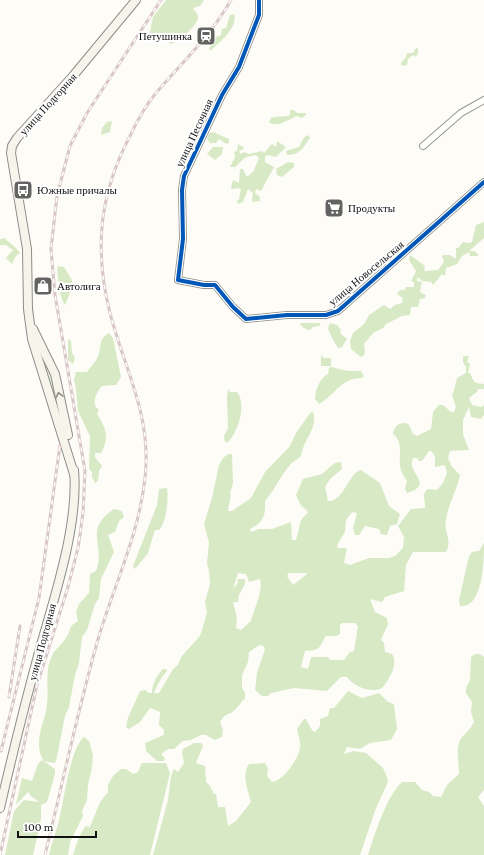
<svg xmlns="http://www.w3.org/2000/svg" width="484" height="855" font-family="'Crimson Pro',serif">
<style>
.green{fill:#e7f3d7}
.forest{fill:#d8eac5;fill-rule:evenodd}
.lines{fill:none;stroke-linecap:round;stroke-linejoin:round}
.street-casing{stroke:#979795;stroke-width:8}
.secondary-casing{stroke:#8e8d8b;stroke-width:10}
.street{stroke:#fffffe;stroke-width:6}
.secondary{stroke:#f6f4eb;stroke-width:8}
.rail-casing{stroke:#d9c6c7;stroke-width:3}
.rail{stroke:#fff;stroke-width:1.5;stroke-dasharray:4.5;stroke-linecap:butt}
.cycleway-casing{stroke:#fff;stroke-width:6}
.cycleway{stroke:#0057b8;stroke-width:4}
.oneway{stroke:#8f8e89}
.labels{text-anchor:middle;stroke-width:4;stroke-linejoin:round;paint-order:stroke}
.poi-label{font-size:11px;fill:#111;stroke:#fff;text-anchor:start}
.street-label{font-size:11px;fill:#111;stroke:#fff}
</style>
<rect width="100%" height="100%" fill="#fdfcf7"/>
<path class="green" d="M34,337l19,42 7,37z"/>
<g class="forest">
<path d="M166,0h38l-4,6 -7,2c2,3 6,7 5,11 -3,8 -20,24 -28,25l-4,-8 -10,3 -7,-3 4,-19z"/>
<path d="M234,14c5,13 -16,30 -24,37l-1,-3 7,-11 5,-2 1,-6 4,-1 4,-13z"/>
<path d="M416,48h2v5l-2,4 -3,-2 -5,4 -1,6 -5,1 -1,-3 5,-6 1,-4h6z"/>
<path d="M290,110h4l3,3h9v2l-4,3 -5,-2 -17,8h-8l-3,-2 2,-4c6,-3 13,0 19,-3z"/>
<path d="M112,121l-2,11 -9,3 1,-7 5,-6z"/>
<path d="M213,132l16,7v4l-3,1 -7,-5 -3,4h-6l-3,-4 2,-6z"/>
<path d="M307,135l3,2c-6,11 -11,18 -23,18l-1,-4 13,-4 4,-8z"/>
<path d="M277,141l9,6 -10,10 -9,-2 -2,2v5l9,5 -13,24 -5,-2 -1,4 5,4v4l-7,1 -1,-3 1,-6 -5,-4 -5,13 -5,2 -1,-3 2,-2 2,-10 -3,-1 -6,1 -1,-1 2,-8 6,3 1,-14h3l3,7h2l5,-4 6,-14 -3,-3 -10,2 -11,10h-5l5,-10 -1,-5 3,-1 1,-7 5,3 1,2 -5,2 1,3 4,-2 5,2 13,-3 2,2 8,-9 4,3z"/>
<path d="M213,147h10l-1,7 -7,6 -8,-6z"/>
<path d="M288,162l6,1v4l-12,10 -5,-2 -1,-6z"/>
<path d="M484,222v16l-15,13h5l4,3v2h-8l-1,-4 -7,4 -5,8 -11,4 -1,8 -3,-2 -9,11 -2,-3 -9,-1 -4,-4 -1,4 5,1 -2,10 6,3 -1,3 -5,1 -2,8h-7l-1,8 -8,1 -16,8 -3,4 -10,5 -9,11 1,10 -4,3 -10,-8 -1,-8 3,-8 11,-9 5,-9 15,-10 6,4 5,-4 7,-2 1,-5 -6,-4 3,-4h4l2,-3h8v-5l-3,-1 5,-10 -7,-11 1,-5 15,11 -1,5 14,-1 6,-8 -2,-6 2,-1h6l6,4v-11h2l5,-6 5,1 4,-1 4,-17z"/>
<path d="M4,237c4,6 11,8 16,16l-4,3 -4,8 -6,-6 7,-8 -7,-5h-6v-6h3z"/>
<path d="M58,266l6,1 8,13v8l-7,17c-5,-5 -9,-34 -7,-39z"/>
<path d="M300,323h19l2,1 -2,2 -6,1 -3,3c-4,0 -10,-4 -10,-7z"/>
<path d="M330,323l7,2 4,5 -1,3 7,6 -5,8 -4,1c-4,-6 -8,-13 -10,-20z"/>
<path d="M109,333l4,5 8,39 -5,8 -14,1c-3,3 -9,13 -7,18 0,3 2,4 4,6l-2,4c9,14 13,24 4,39h-6v4l7,9 -3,5 -1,10 -3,2 -3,-6v-5l-3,-3 1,-33 -12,-25 -2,-22 -2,-9 2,-8h11c4,-6 9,-10 11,-16 4,-10 0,-17 11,-23z"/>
<path d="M68,339l3,2 1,12 3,5 -2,6 -5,-4z"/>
<path d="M321,355l3,3h7v8h-10z"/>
<path d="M463,356h6l-2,6 3,2 -2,9h2c4,9 3,10 14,11v5h-6l-1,3 -8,6 3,7 9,2 3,-2v10l-3,4 -10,-2 -2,-10 -6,13v14l6,16 -19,1 -2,7 4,9 8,8c-3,16 -12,29 -14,45 -3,12 7,19 0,32h-33l-7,13 -2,26 -19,6 -3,5 -12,-3 5,13 12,6 1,6 -7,16 3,3 1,9 7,2c7,10 -3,25 -10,34 -11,6 -29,-2 -35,-11h-6l-14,14 -33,-3 -23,5 -3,3h-6l-7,-6 2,-17 8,-24 -3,-4 -4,1 -9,6 -1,10 -6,13v13l3,5v5c-4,4 -6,8 -10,12 -7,6 -9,2 -15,12l3,8 -1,7 -7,3 -9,-5h-5l-10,5 -8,1 -9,8h-6l-7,5 4,4 -1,3h-7l-11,-10 -1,-8 19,-8v-5l-5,-5 1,-13 -10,-4 -10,14 -11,7 -3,-2 2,-9 12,-27 6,-1 2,3h4c0,-9 5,-18 11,-24h3l1,2c-5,5 -11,16 -13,22h5l14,-24 5,-4 3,-8 19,-21 2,-6 5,-17 -2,-11 5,-18 -1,-13 -2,-8 2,-20 -5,-19 8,-26 7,-33 4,-7 5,-4h4l1,29 -3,10c2,6 -2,11 -2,18h4l19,-13 14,-26 25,-26 6,-13 15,-21h2c6,15 -11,30 -12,44 -4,4 -9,6 -12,10 -9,11 -15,25 -24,35 1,14 -2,22 -15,28l1,3 8,-3h13l19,-7 1,18h4l5,-20 7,-8 -8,-8 -4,-9 7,-16c2,-1 17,-4 19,-5 6,-4 10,-12 19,-12l1,7 -12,10 -5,8 3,14c16,1 21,-29 33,-31l19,13 9,23 11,8 -3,10 -7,2 -3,9 -6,-1 -2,-5 -14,-3 -6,9h-4l-2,-7 4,-15 -5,-1 -6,8 -1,12 -8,13 1,3h9l-3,15 6,2 19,-7h20l6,-2 8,-8 1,-11 -6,-11 13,-17 14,-1c1,-8 -5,-13 3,-19l9,1 6,-7 4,-10 -2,-8 -10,2v-11l-4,-5h-2l-7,10h-3l-2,-3h-4c-5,11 7,17 7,27l-5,5 -8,3 -2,-4 2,-8c-2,-3 -5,-7 -6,-11 -4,-11 4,-27 -8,-36 1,-8 5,-11 13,-11l3,2 4,9 4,2 14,-7 2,-17 6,-7h4l8,7h3l2,-5 -4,-12c3,-6 3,-11 5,-17l9,-5v-6l-3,-5zM238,573l8,1 3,8 11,-3c3,14 -6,29 -9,42l-10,9 -5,-2 1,-10 -4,-16h5l1,-7 6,-11v-5h-7l-1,5 -4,5zM289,573h17l1,1 -14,11 -6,-9zM342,623h13l3,3 -4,25 -4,1 -6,8h-14l-2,-3h-17l-3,12 -7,-2 4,-16c17,-1 13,-3 21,-15h10l4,-2v-9z"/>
<path d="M331,367l17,4h13l3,5 -2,2c-21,0 -26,16 -43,26l-4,-5c0,-9 5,-21 13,-25l1,-6z"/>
<path d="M228,389l2,3h7c10,12 1,41 -9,50h-3l-1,-6 4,-8 -1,-31z"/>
<path d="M167,488c2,10 -1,36 -8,42h-4l-7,23 -13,16 -2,-3 2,-5 22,-56 2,-16z"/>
<path d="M114,509l8,2 2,6 -5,4 -4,11 -7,3 6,17 -13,27 -2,19 -4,6 -8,26 -5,7 -3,26 -4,12 -6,32 -4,9 -9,45 -2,2 -10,-2c-5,-7 -5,-13 -5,-21 1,-12 7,-24 8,-36 2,-14 -2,-30 3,-43 5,-16 17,-17 21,-35l7,-5 -2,-9 3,-8 10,-11 1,-19 6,-3c11,-25 -14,-41 18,-62z"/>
<path d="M484,543c0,14 0,66 -24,63l-1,-6 10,-44 3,-4 7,-1z"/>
<path d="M475,654h5l4,3v133l-6,7 6,9v49h-116c7,-21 18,-58 34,-73h13l7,8 7,2 4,4 8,1 6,-12 12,-11c0,-11 -4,-29 3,-37 5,-5 9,-9 12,-15l-3,-10 1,-10 -6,-9v-5l4,-8 1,-23z"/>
<path d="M348,691l14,7 17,-5 9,9 6,2 3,25 -6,11 -21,3 -10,6 -13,-2 -3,7 10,-3 12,2 17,15 4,9 1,5 -12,26 -16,47h-207l15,-55 3,-24 3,-7 4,3 6,-9 -2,-10 1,-4 11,-6h7l2,3 -7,17 9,3 1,16 4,4 4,8h2l2,13h7l3,19 8,-5 15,-19c-3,-12 -10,-27 -2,-38l16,-1 3,5 -1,8 5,6c11,-1 27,-23 28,-35 1,-7 -2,-11 -3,-18l7,-10h2l6,11 3,2 5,-6v-7l8,-3 2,-8h4z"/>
<path d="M84,737l5,4 4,14 -1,13 -4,17 -1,15 -5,11 1,5 -13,26 -2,13h-19c3,-13 7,-23 10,-35 5,-19 11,-72 25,-83z"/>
<path d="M42,760l13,9v5l-8,28 -6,3v14l-8,36h-28l9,-44 10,-11 15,2 -8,-6 -3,-4 -12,13 6,-27 10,3 6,-17z"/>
<path d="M142,763h24l4,10 -20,82h-77c3,-9 6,-21 13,-29l4,1 10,-25 8,-10v-7l5,-9 8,-7h5l7,5 5,-2z"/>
</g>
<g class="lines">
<defs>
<g id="street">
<path d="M259,0v15l-20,52 -17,28 -38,81 -2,14 1,49 -5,41 26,5h11l18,22 13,12 41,-4h39l12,-4 146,-129"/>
<path d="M423,146l38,-33 23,-13"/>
</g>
<g id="secondary">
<path d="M33,329l22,45 13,61"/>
<path d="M74,474l-42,-135 -4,-30 -1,-60 -16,-96 1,-7 5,-8 56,-62 63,-76"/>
<path d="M0,808c12,-52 25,-105 39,-156 15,-54 40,-127 35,-182"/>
</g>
</defs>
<use href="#street" class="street-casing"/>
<use href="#secondary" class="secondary-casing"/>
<use href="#street" class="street"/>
<use href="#secondary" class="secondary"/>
<defs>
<g id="rail">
<path d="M9,697l11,-71"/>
<path d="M1,751l38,-153 21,-153"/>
<path d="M0,855l37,-170 31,-98 10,-39 5,-35 2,-42 -30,-176 -4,-46 6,-53 13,-50 17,-33 74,-113"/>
<path d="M45,855c18,-73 33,-147 54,-219 16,-53 40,-102 46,-158 7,-63 -20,-107 -35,-165 -16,-64 -11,-118 20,-177 7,-15 15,-30 26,-43 27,-32 54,-56 75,-93"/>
</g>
</defs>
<use href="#rail" class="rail-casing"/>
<use href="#rail" class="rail"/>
<defs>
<path id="cycleway" d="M259,0v15l-20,52 -17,28 -38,81 -2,14 1,49 -5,41 26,5h11l18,22 13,12 41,-4h39l12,-4 146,-129"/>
</defs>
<use href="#cycleway" class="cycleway-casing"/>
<use href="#cycleway" class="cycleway"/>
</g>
<defs><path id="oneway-chevron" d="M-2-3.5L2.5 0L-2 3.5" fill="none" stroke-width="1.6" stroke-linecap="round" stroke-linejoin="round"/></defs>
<use class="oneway" href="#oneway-chevron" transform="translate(59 395) rotate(-102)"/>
<defs>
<symbol id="station-square" viewBox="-11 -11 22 22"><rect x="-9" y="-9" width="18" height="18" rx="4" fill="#646362" stroke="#fff"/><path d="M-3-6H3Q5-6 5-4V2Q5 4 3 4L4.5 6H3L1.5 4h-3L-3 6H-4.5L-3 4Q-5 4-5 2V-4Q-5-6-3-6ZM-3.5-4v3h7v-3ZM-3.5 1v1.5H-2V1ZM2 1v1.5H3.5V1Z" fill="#fff"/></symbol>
<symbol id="bus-square" viewBox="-11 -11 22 22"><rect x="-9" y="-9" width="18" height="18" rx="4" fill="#646362" stroke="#fff"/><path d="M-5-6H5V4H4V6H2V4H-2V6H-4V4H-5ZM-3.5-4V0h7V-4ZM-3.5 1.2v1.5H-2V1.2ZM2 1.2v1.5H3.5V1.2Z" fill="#fff"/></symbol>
<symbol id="supermarket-square" viewBox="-11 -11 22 22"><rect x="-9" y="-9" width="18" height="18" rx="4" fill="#646362" stroke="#fff"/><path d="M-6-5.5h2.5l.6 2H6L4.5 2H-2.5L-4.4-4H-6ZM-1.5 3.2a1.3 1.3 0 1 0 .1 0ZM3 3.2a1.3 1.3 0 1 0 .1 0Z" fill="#fff"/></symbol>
<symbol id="shop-square" viewBox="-11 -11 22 22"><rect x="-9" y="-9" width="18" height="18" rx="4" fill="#646362" stroke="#fff"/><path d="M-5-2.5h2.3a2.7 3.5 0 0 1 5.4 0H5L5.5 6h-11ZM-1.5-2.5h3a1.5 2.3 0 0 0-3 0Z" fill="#fff"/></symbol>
</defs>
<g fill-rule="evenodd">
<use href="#station-square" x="195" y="25" width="22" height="22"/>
<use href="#bus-square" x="12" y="179" width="22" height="22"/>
<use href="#supermarket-square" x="323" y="197" width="22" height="22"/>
<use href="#shop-square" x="32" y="275" width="22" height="22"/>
</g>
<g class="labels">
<g class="poi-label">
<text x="192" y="40" text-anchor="end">Петушинка</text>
<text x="37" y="194">Южные причалы</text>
<text x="348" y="212">Продукты</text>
<text x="57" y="290">Автолига</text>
</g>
<g class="street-label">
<text transform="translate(48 104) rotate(-48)" y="4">улица Подгорная</text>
<text transform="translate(194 133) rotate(-65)" y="4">улица Песочная</text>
<text transform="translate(366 273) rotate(-40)" y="4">улица Новосельская</text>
<text transform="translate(42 642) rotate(-75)" y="4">улица Подгорная</text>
</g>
</g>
<path d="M18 831v6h78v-6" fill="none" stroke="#111111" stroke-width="2"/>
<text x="24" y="831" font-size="12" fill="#111111" stroke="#ffffff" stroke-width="3" paint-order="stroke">100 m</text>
</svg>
